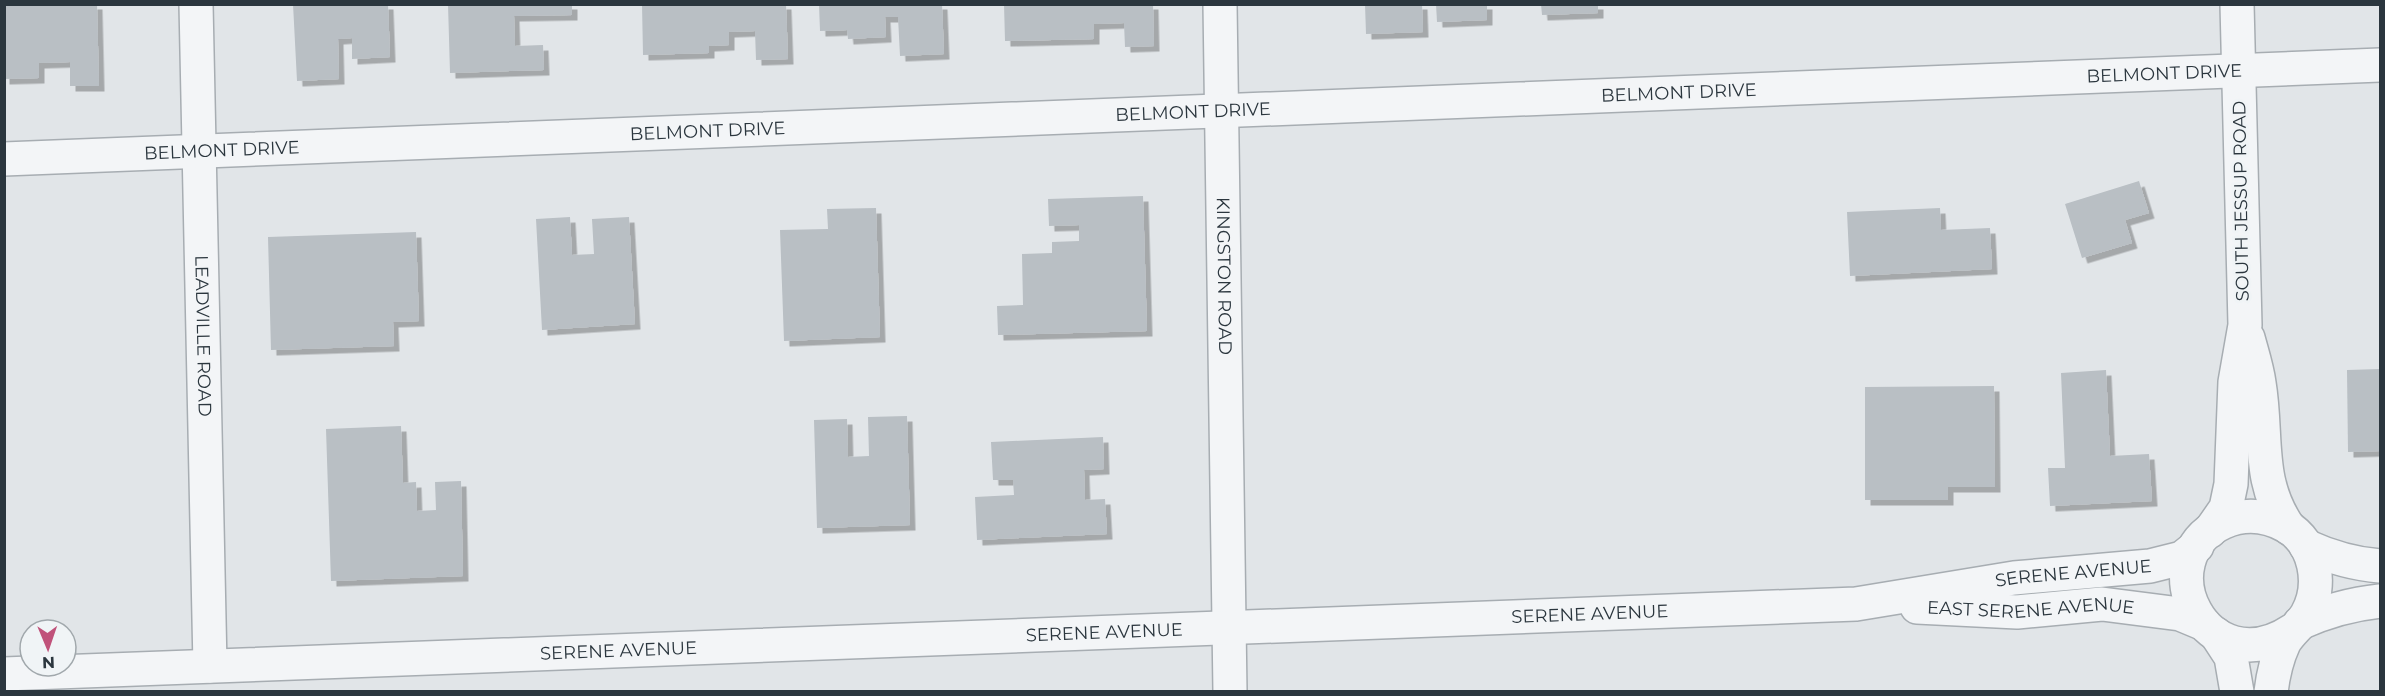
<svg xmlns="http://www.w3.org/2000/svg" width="2385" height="696" font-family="Montserrat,sans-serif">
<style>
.building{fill:#b9bfc4;filter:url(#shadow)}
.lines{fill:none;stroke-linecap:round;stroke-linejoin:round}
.minor-casing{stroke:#a7adb2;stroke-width:36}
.minor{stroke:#f3f5f7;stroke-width:33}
.labels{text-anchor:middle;stroke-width:6;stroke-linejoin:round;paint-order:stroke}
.street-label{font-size:18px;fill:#2b363e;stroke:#f0f4f6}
</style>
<defs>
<filter id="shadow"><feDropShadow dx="5.5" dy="5.5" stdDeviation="0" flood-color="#0004"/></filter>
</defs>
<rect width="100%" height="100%" fill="#e1e5e8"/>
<g class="building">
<path d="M4,4h93l2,82h-29v-24l-31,1v15l-35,1z"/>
<path d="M293,4h95l2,53 -38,2v-21l-14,1 1,40 -42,2z"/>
<path d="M448,4h124v11l-58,1 1,30 28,-1 1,25 -94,3z"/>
<path d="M642,4h144l2,55 -32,1 -1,-29 -26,1v13l-20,1v7l-66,2z"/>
<path d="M819,4h123l2,50 -44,2 -2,-39h-13l1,20 -38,2 -1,-9 -27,1z"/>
<path d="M1004,4h149l1,42 -29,1 -1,-24 -30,1v15l-89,2z"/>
<path d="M1365,4h57l1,28 -57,2z"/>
<path d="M1436,4h51v16l-50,2z"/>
<path d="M1541,4h57v9l-56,2z"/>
<path d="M2139,181l10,32 -24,7 7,23 -50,15 -17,-54z"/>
<path d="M1143,196l4,135 -149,4 -1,-29 26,-1 -1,-51 30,-1v-11l27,-1v-16l-30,1 -1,-27z"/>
<path d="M876,208l4,129 -96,4 -4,-111 48,-1 -1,-20z"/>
<path d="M1940,208l1,22 49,-2 2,41 -142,7 -3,-64z"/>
<path d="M570,217l2,38 22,-1 -2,-35 37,-2 6,107 -93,6 -6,-111z"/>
<path d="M416,232l3,89 -26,1 1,24 -123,4 -3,-113z"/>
<path d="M2380,369v82l-32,1 -1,-82z"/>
<path d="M2106,370l4,86 39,-2 3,47 -102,5 -2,-38h17l-4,-95z"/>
<path d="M1994,386l1,101h-47v13h-83v-113z"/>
<path d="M907,416l3,109 -93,3 -3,-108 33,-1 1,38 21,-1 -1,-39z"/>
<path d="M401,426l2,57 13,-1 1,29 19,-1 -1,-28 26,-1 2,95 -132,5 -5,-152z"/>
<path d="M1103,437l1,32 -20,1 1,30 20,-1 2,35 -130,6 -2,-43 39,-2 -1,-15h-20l-2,-38z"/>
</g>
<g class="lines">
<defs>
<g id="minor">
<path id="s1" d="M196,4l14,662"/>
<path id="s2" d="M1220,4l10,688"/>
<path id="s3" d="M4,159l2376,-94"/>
<path d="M2248,338c4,15 9,30 11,45 9,54 -3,97 30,145"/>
<path d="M2210,531l16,-23 5,-24 4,-102 10,-57 -8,-321"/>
<path d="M2306,546c24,11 48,18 74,20"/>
<path id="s4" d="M1917,607l100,5 85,-8 78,10 24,10"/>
<path d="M2300,623c26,-12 52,-19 80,-22"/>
<path d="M2216,634l15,23 6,35"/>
<path id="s5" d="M4,674l1852,-70 158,-26 136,-12 32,-8 15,-12"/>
<path d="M2271,692c2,-17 6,-34 13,-49 6,-11 17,-18 23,-29 16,-29 9,-71 -21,-88 -20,-11 -41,-13 -62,-4 -81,37 -18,166 69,108"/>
</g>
</defs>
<use href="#minor" class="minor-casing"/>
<use href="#minor" class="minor"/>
</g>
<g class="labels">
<g class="street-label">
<text dy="6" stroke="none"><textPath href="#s3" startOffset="2162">BELMONT DRIVE</textPath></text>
<text dy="6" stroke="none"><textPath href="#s3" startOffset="1676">BELMONT DRIVE</textPath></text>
<text dy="6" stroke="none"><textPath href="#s3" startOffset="1190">BELMONT DRIVE</textPath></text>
<text dy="6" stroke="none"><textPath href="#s3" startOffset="704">BELMONT DRIVE</textPath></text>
<text dy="6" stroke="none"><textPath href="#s3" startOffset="218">BELMONT DRIVE</textPath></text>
<text transform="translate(2241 201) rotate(-91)" y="6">SOUTH JESSUP ROAD</text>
<text dy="6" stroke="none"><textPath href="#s2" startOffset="272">KINGSTON ROAD</textPath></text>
<text dy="6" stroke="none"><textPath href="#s1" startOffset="332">LEADVILLE ROAD</textPath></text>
<text dy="6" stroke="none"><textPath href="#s5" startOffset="2073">SERENE AVENUE</textPath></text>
<text dy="6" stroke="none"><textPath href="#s4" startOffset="114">EAST SERENE AVENUE</textPath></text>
<text dy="6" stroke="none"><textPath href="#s5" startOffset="1587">SERENE AVENUE</textPath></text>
<text dy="6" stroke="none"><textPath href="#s5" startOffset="1101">SERENE AVENUE</textPath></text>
<text dy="6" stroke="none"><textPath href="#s5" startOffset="615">SERENE AVENUE</textPath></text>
</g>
</g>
<rect width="2385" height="696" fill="none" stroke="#2b363e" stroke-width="12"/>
<g transform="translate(48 648) rotate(178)"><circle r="28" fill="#f0f4f6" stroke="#a1a8ac" stroke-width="1.5"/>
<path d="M0-4.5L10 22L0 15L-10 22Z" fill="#c0527a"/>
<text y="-9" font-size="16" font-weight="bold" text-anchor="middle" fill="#2b363e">N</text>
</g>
</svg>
